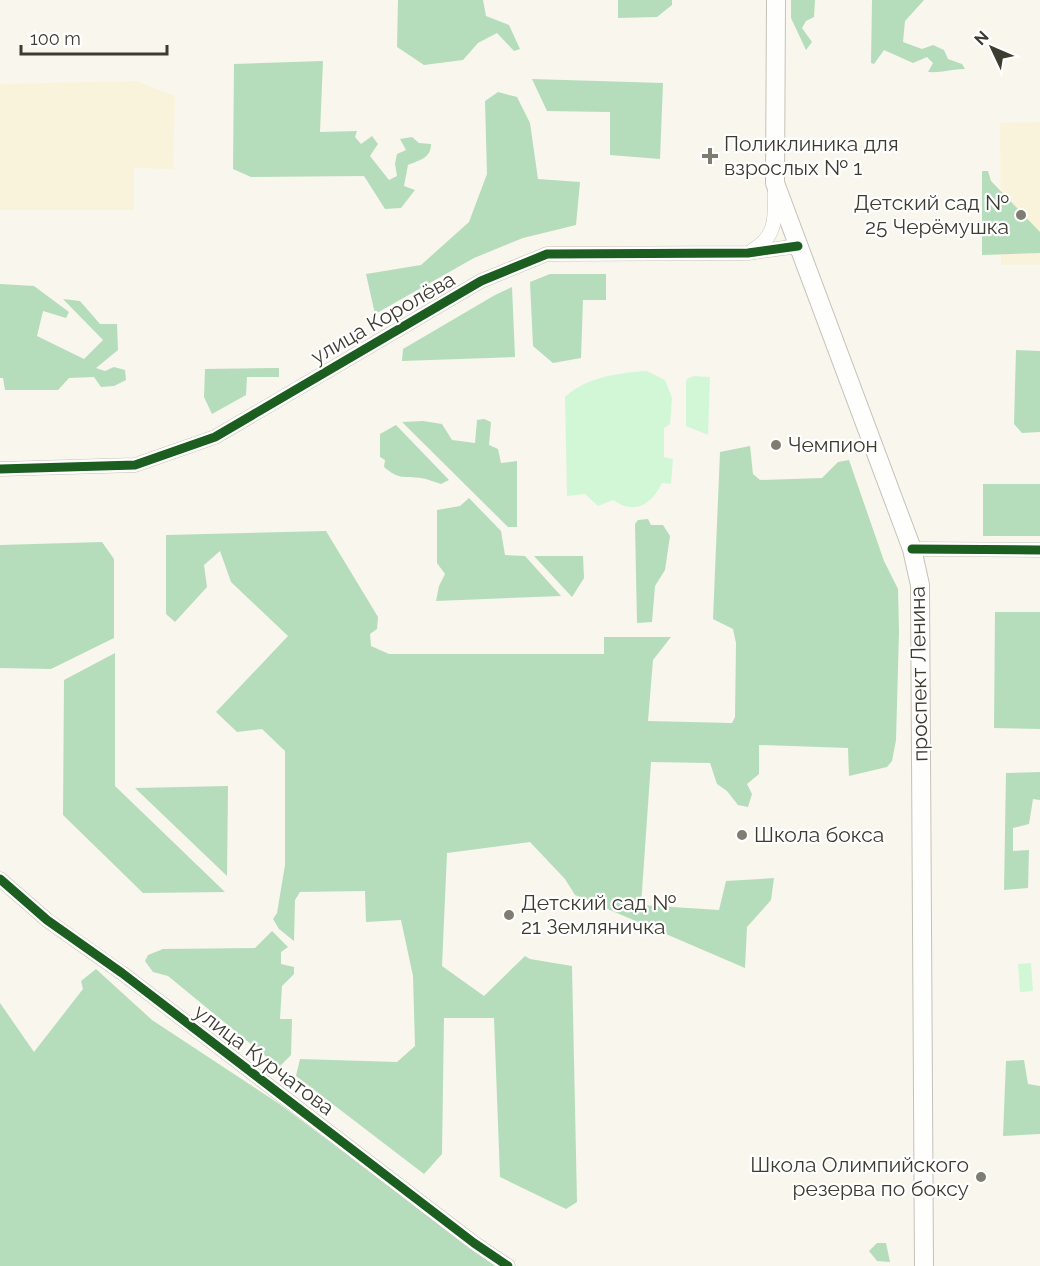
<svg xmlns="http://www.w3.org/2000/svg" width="1040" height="1266" font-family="Raleway,sans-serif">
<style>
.built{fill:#faf3db}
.green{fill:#d2f7d6}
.forest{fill:#b5ddbb}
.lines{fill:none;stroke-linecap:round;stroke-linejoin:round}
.minor-casing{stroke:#c5c2b9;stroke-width:15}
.major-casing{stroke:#c5c2b9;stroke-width:20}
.minor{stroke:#fefefc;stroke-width:14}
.major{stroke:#fefefc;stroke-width:18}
.cycleway-casing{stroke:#fff;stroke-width:13}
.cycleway{stroke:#1b5e20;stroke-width:9}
.poi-dot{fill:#7f7c72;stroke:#fff;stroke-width:2}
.labels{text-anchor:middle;stroke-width:4.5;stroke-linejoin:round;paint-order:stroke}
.poi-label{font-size:21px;fill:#3e3b30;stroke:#fff;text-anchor:start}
.street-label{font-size:21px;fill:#3e3b30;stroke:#fff}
</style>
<rect width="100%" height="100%" fill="#f9f6ed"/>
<g class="built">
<path d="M136,81l39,15 -2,73 -39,-1v42h-134v-126z"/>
<path d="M1040,122v143h-39l-1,-142z"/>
</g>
<g class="green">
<path d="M647,371l18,9 7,18 -2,26 -6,4v29l9,2 -2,25 -9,-1c-11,22 -27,32 -49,17l-15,6 -13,-12 -18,2 -2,-99c19,-19 56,-25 82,-26z"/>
<path d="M694,376l16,1 -2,58 -22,-9v-44l1,-3z"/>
<path d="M1031,963l2,28 -13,1 -2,-28z"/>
</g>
<g class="forest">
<path d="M483,0l3,16 23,9 11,24 -6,2 -17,-18 -19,10 -15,17 -39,5 -27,-18 1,-47z"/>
<path d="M618,0h54v5l-15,12 -39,1z"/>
<path d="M791,0h24l-1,17 -8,4 -4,7 10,14 -6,8 -15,-32z"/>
<path d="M872,0h52l-19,21 -2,21 19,7 11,-4 11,5 4,9 14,5 3,5c-13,0 -24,4 -37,3l5,-9 -6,-6 -14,6 -29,-13 -10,14 -3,-1z"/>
<path d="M323,61l-3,71 37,-1 -2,6 6,7 11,-8 6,8 -8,12 19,24 8,-4 -2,-12 2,-10 9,-4 -6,-11 12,-2 7,6 12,1c0,14 -11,16 -23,21l-4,21 11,4 -14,18 -16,1 -21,-33 -113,1 -18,-8 1,-105z"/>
<path d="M532,79l131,4 -3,76 -50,-4v-43l-63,-1z"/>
<path d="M498,92l19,5 13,26 8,56 42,3 -4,43 -53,13 -49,20 -99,56 -9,-40 55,-9 48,-43 18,-48 -2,-73z"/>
<path d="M982,171h6l3,10 49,51v21l-58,2z"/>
<path d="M550,274h56v26h-23l-2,58 -28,5 -20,-17 -3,-64z"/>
<path d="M0,284l34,2 35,26 -3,6 -23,-7 -6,25 47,23 19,-19 -40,-41 17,2 20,23h17l1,26 -22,18 9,3 9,-4 11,3 1,10 -12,6 -13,1 -7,-10 -25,1 -11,12h-53l-2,-12h-3z"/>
<path d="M512,287l3,70 -113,4 1,-12 92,-54z"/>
<path d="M1016,350l24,1v81l-18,1 -8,-9z"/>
<path d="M279,368v9h-32l-1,18 -34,19 -8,-17 1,-28z"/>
<path d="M484,419l7,3 -2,23 9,4 3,14 16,-2v66h-9l-106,-105 21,-1 19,3 10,16 23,3 2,-23z"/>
<path d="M396,425l53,55 -8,4c-7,-2 -13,-5 -20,-6 -17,-2 -22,2 -37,-11l1,-7 -5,-3v-23z"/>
<path d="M750,446l3,28 7,6 62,-2 16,-16 11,-2 35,101 14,28 1,43 -3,108 -4,21 -5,6 -38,9 -1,-28 -89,-3v29l-12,10 5,10 -4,13 -10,-2 -11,-14 -10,-7 -7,-21 -59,-1 -10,143 78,5 7,-29 48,-3 -3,22 -24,27 -2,41 -170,-73 -10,-16 -35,-37 -83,11 -5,113 42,30 41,-40 5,3 42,7 5,236 -11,7 -66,-32 -6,-159h-50l-2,136 -18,20 -128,-98 4,-17 97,3 18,-16 -2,-70 -12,-56 -35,2 -1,-31 -65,1 -5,8 -1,41 -15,-12 -6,-10 4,-6 8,-48v-114l-23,-22 -25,3 -21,-20 72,-76 -57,-54 -11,-31 -16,14 3,22 -32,35 -9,-8v-79l160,-4 52,86 -1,12 -7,5 1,12 18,8h215v-17h67l-18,23 -5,61 84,2 3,-6 1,-74 -3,-14 -20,-10 7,-167z"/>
<rect x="983" y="484" width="57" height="52"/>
<path d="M469,498l32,33 4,24 20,1 36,40 -125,5 3,-15 6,-12 -8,-11v-53l23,-4z"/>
<path d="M648,519l3,6h12l7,11 -5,34 -10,16 -3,36 -15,1 -2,-99 3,-4z"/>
<path d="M102,542l12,17v79l-63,31 -51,-1v-123z"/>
<path d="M534,556h49l1,22 -12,19z"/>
<path d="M995,612h45v117l-46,-1z"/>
<path d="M115,653v133l110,106 -82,1 -80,-78 1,-135z"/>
<path d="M1040,772v28l-7,-1 -4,25 -16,4v23l16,-1 -1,38 -24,2 2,-117z"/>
<path d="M228,786l-1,90 -92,-88z"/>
<path d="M272,931l16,16 -7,5v12l13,3v7l-12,12 -2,33h12l-1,36 -12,12 -111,-91 -15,-4 -8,-11 3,-6 15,-6 92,-1z"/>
<path d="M96,969l56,51 126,83 217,163h-495v-263l34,49 49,-63 -2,-8z"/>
<path d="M1024,1060l4,24 12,2v48l-37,2 3,-75z"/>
<path d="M877,1243h9l4,19 -13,-1 -8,-10z"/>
</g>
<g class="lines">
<defs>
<g id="minor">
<path d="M753,250c24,-14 22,-33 22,-59"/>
<path d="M0,469l135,-4 80,-28 266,-156 66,-27 201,-1 50,-7"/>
<path d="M912,549l128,1"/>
<path d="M0,879l47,41 75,53 352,270 34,23"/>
</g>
<path id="major" d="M776,0l-1,183 137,366 8,36 4,681"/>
</defs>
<use href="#minor" class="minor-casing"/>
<use href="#major" class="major-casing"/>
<use href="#minor" class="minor"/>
<use href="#major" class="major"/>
<defs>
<g id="cycleway">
<path d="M0,469l135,-4 80,-28 266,-156 66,-27 201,-1 50,-7"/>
<path d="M912,549l128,1"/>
<path d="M0,879l47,41 75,53 352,270 34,23"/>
</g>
</defs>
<use href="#cycleway" class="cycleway-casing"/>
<use href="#cycleway" class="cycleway"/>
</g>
<g class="poi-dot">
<path d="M707 147h6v6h6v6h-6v6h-6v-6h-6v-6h6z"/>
<circle cx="1021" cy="215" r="6"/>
<circle cx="776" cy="445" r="6"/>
<circle cx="742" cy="835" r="6"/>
<circle cx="509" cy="915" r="6"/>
<circle cx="981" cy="1177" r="6"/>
</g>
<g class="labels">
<g class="poi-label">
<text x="724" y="151">Поликлиника для<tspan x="724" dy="24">взрослых № 1</tspan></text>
<text x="1009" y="210" text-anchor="end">Детский сад №<tspan x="1009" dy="24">25 Черёмушка</tspan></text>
<text x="788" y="452">Чемпион</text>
<text x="754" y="842">Школа бокса</text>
<text x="521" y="910">Детский сад №<tspan x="521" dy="24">21 Земляничка</tspan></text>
<text x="969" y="1172" text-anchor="end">Школа Олимпийского<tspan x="969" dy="24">резерва по боксу</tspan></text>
</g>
<g class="street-label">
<text transform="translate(383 318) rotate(-30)" y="7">улица Королёва</text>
<text transform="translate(919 674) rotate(-91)" y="7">проспект Ленина</text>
<text transform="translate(264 1060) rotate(37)" y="7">улица Курчатова</text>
</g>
</g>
<g transform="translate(992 48) rotate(314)" stroke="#ffffff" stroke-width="4.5" paint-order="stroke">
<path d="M0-4.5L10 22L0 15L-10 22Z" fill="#3e3b30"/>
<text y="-9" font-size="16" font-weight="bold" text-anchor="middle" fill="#3e3b30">N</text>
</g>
<path d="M21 45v9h146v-9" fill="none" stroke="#3e3b30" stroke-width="3"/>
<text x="30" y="45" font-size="18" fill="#3e3b30" stroke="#ffffff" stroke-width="4.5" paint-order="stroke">100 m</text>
</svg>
